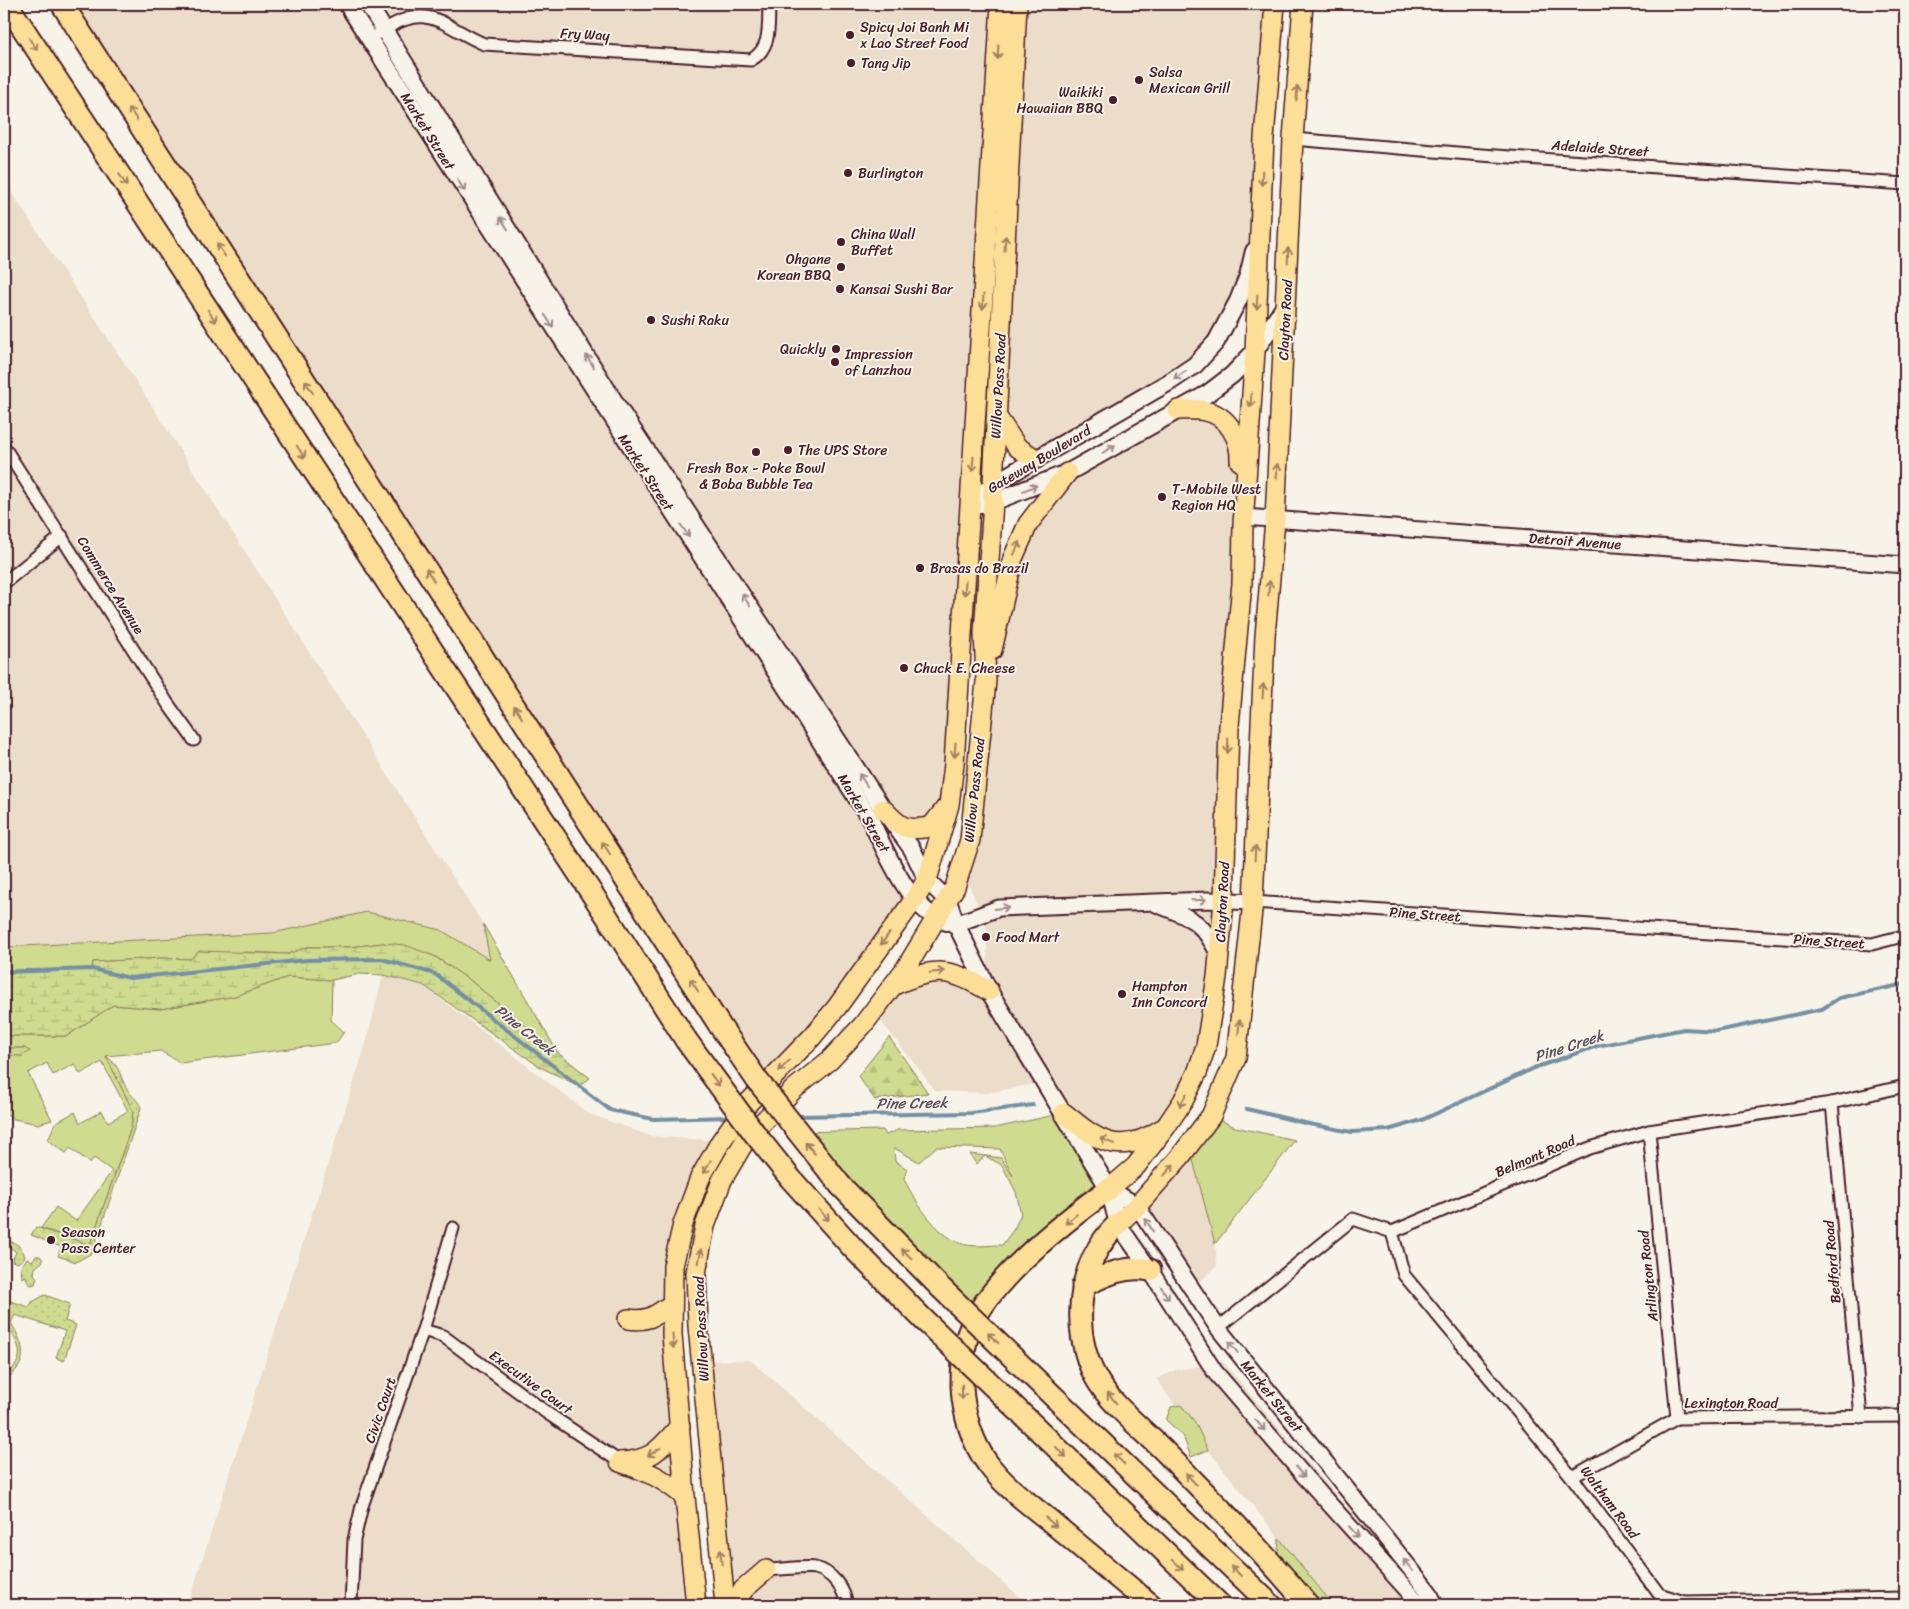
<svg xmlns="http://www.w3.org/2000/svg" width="1909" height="1609" font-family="Sriracha,sans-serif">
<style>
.built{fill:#ecdcca}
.green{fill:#cfdb8f;stroke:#8c7d5d;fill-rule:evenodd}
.forest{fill:url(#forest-firs);stroke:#8c7d5d}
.wetland{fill:url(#wetland-marsh);stroke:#8c7d5d}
.garden{fill:url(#garden-dots);stroke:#8c7d5d}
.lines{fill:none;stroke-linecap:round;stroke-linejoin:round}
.stream{stroke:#758fa3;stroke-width:4}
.minor-casing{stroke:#4a1f2b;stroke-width:15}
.tertiary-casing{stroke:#4a1f2b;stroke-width:19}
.secondary-casing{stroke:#4a1f2b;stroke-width:20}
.primary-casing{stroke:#4a1f2b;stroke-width:22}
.motorway-casing{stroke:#4a1f2b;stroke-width:25}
.minor{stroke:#f7f3e8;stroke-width:11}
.tertiary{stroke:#f7f3e8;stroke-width:15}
.secondary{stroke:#f7f3e8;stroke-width:16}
.primary{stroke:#fcde96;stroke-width:19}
.motorway{stroke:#fcde96;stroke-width:21}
.motorway-bridge-casing{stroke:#4a1f2b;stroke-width:25;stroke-linecap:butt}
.motorway-bridge{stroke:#fcde96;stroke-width:21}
.oneway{stroke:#a37e60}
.oneway2{stroke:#a0898a}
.poi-dot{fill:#4a1f2b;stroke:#f7f3e8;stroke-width:2}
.labels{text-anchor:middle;stroke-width:4;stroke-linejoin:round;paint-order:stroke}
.poi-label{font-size:14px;fill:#4a1f2b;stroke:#f7f3e8;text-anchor:start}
.street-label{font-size:14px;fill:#4a1f2b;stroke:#f7f3e8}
.water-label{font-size:15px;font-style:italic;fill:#5c4e5d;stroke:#f7f3e8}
</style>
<defs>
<pattern id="forest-firs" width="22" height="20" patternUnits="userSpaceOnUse" patternTransform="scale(1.25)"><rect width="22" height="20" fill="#cfdb8f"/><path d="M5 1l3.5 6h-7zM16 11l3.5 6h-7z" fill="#b3bc7c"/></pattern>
<pattern id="wetland-marsh" width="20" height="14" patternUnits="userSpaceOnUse" patternTransform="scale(1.25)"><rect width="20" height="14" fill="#cfdb8f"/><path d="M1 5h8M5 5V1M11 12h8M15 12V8" fill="none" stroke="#b3bc7c"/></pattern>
<pattern id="garden-dots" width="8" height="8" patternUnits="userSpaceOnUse" patternTransform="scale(1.25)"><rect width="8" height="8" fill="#cfdb8f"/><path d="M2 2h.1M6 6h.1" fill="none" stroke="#b3bc7c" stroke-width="1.8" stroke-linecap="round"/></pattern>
</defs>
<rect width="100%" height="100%" fill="#f7f3e8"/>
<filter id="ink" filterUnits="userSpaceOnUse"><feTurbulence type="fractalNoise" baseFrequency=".02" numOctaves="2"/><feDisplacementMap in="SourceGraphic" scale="10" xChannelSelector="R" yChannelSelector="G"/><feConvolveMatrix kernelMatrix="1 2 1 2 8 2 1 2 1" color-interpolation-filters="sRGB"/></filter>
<g filter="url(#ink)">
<g class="built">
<path d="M62,4h285l567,896 -151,188z"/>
<path d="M368,4h633l-52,801 -18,22 -48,-18z"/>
<path d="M1017,4h258l-14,214 -45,124 -180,117 -39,-42z"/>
<path d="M4,181l130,197 349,546 7,36 -49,-30 -74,-18 -94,21 -269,14z"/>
<path d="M1178,410l28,1 34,41 -16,448 -27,173 -56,75 -42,-16 -55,-50 -57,11 -51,-2 -63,-80 18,-24 50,-9 48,13 -3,-65 -24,-58 24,-187 27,-123 54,-85z"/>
<path d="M383,975l40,10 166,129 62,22 70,5 -48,126 23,338h-508l177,-558z"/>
<path d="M1189,1145l26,99 2,22 -25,23 -55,-83z"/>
<path d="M750,1360l263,231 15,14h-303l-23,-244z"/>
<path d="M1223,1362l206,243h-96l-125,-155 -52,-71 20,-9z"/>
</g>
<g class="green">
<path d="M367,912l74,18 49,30 -7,-36 75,129 -87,-72 -37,-25 -51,-13 -33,4h-43l-19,7 -41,-2 -57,7 -28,-1 -69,4 -1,7 -88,1v-23l269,-14z"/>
<path d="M288,977l44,3 -1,40 13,12 -8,11 -156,20c-6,-6 -13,-7 -19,-12l-55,5 27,55 -2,17 -41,117 -49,-17 15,-21 20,14 36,-50 -18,-13 -4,5 -20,-15 -4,5 -18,-13 7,-17 20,-11 5,11 22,-12 6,11 20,-11 -26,-49 -22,12 -5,-10 -22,11 -6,-12 -19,10 24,47 -14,4 -24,-5 -10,-7v-57l18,1 2,-8h-20v-12h63l46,-31 47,4 75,-13z"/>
<path d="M1064,1113l45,76 -134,132 -179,-189 87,-2 3,5 12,-5 97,-2zM936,1147l64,2 13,27 -12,-18 -31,-4 6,10 9,-8 17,9 14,27 5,22 -7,15 -12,16c-14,0 -29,3 -43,-2 -23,-10 -44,-41 -55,-64l3,-10 -12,-8 -1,-13 25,14z"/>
<path d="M1211,1116l24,11 60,13 -80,104 -26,-99z"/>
<path d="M1181,1405l14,17 13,28 -17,7 -8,-21 -17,-16 5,-13z"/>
<path d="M1279,1538l54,67h-25l-31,-37z"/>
</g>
<path class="forest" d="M889,1037l39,56 -53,7 -17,-24z"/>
<path class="wetland" d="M383,943l22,2 29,11 37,25 72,60 47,37 -11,8 -39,-19 -117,-82 -40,-10 -24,-1 -27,6 -44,-3 -53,19 -75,13 -47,-4 -46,31h-63v-66l88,-1 1,-7 69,-4 28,1 9,-8 89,3 19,-7h43z"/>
<g class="garden">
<path d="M4,1048h20l6,3 -8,5 -18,-1z"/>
<path d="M106,1056c16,11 13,22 23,36 4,5 10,9 12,16l-49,145 -16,9 -18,-6 3,-9 -30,-12 5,-8 54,18 41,-117 2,-17z"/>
<path d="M4,1241c11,0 18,5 21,16l-7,6 -6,-2 4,-9 -5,-4h-7z"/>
<path d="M36,1256h4l3,4 -1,2 -7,6 -1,6 3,4 -2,6 -4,1 -3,-2 -2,-7 -4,2 -1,-11 6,-9 5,3z"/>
<path d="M45,1295l25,9 -5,17 11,4 -12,36 -8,-3 9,-27 -50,-16 -4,8c14,23 19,41 -7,57v-5c22,-13 18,-30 3,-47l-3,14v-25l1,-2h3l2,-14 19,6 3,-5z"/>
</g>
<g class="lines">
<g class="stream">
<path d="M4,972l88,-3 38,9 176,-18 76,-1 53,15 175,136 43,9 78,-2"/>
<path d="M1247,1109l62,15 43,8 36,-2 34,-10 112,-52 63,-22 87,-17 33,2 105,-22 17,-11 66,-14"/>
<path d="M796,1116l175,-3 62,-8"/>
</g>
<defs>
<g id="minor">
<path d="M379,33c49,-33 60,-9 105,11l267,16c21,-12 17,-35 18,-56"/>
<path d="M1293,139l188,16 424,29"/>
<path d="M4,447l164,257 26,36"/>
<path d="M4,583l58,-47"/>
<path d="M1253,902l619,42 23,-6"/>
<path d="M1832,1103l29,314"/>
<path d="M1649,1131l28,287"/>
<path d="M1392,1232l12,43 168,202 87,117 25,8 221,-4"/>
<path d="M1218,1328l135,-109 39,13 198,-84 59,-17 183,-28 73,-17"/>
<path d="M423,1330l20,6 104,77 73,49"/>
<path d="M1572,1477l105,-59 228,-2"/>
<path d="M766,1570c11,0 40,-4 49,-2 16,3 31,22 31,37"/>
<path d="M351,1605l3,-65 8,-34 61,-176 30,-102"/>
</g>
<g id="tertiary">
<path d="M1244,517l661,48"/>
<path d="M1156,904c35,14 46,16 63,51"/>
<path d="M956,924l43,-16 209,-8 45,2"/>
<path d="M1137,1206l81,122 211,264 6,13"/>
<path d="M1118,1224l32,46 65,102 91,106 111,123 10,4"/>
</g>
<g id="secondary">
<path d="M347,4l522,813c16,32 41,97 78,105"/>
<path d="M368,4l251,405 264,400 29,40 15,31 21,21 8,23 33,67 120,198 9,35"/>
<path d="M971,504l22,-20 178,-103 24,-16 21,-23 22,-41 10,-25 6,-25"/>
<path d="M980,504l13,-2 74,-29 140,-79 25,-19 23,-24 31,-47"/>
<path d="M1109,1189l28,17"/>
</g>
<g id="primary">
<path d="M1178,410c9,0 19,-1 27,1 23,4 36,28 35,50"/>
<path d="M997,417l20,30 19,12"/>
<path d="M992,650l21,-92 15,-34 39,-51"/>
<path d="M883,809c18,19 21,22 48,18l14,-18"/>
<path d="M894,985c42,-19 56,-17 95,6"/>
<path d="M1064,1113c35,29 55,44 98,16"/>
<path d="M1109,1189l27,-23 31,-41 16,-24 14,-28 9,-27 11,-69 7,-77 5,-174 13,-143 1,-59 12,-173 9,-213 11,-134"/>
<path d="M1118,1224l19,-18 43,-49 31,-41 25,-58 17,-156 12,-266 10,-116 18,-381 10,-135"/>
<path d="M628,1319c21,3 28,-4 44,-15"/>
<path d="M620,1462c29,10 41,15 65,35"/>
<path d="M621,1462c32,-2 39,-13 59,-36"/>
<path d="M696,1605l-11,-108 -13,-163 1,-68 10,-42 17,-46 21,-37 28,-39 63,-65 25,-30 77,-107 13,-20 22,-75 5,-41 47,-760"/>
<path d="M725,1605l-27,-279 -2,-53 9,-47 17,-46 23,-39 48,-51 37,-30 33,-35 43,-57 49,-81 15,-47 16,-159 -2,-48 9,-131v-18l24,-480"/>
<path d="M736,1605l7,-15 23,-20"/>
</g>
<g id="motorway">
<path d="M7,4l603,917 76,119"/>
<path d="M62,4l658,1022"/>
<path d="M791,1179l62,69 70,71"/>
<path d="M841,1186l100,102"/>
<path d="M1109,1189c-43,31 -131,99 -143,152 -3,14 -4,30 -4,45 1,26 10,57 26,78 16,22 40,39 61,56 34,29 68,57 102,85"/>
<path d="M1118,1224c-41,38 -48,106 -22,154 17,30 52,55 75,80 47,48 94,96 137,147"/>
<path d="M1083,1286c22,-11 42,-21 67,-16"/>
<path d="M1028,1372l243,233"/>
<path d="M1026,1418l194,187"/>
</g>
</defs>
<use href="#minor" class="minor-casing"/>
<use href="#tertiary" class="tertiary-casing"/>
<use href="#secondary" class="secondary-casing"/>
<use href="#primary" class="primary-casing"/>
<use href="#motorway" class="motorway-casing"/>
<use href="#minor" class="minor"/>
<use href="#tertiary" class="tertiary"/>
<use href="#secondary" class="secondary"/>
<use href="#primary" class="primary"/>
<use href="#motorway" class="motorway"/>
<defs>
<g id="motorway-bridge">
<path d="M720,1026l37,54 84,106"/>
<path d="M686,1040l69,94 36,45"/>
<path d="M941,1288l87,84"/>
<path d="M923,1319l103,99"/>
</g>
</defs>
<use href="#motorway-bridge" class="motorway-bridge-casing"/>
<use href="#motorway-bridge" class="motorway-bridge"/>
</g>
<defs><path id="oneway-shaft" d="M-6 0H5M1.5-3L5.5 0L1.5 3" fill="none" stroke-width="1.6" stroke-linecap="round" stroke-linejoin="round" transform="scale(1.25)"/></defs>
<g class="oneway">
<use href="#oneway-shaft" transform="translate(33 44) rotate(57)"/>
<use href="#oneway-shaft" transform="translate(998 52) rotate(93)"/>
<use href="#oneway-shaft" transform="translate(1297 93) rotate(-85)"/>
<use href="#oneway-shaft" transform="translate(133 114) rotate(-123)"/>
<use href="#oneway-shaft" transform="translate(1262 178) rotate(92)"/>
<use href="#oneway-shaft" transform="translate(123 180) rotate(57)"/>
<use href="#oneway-shaft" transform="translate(1005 243) rotate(-87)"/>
<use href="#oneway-shaft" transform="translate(221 250) rotate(-123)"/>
<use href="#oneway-shaft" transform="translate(1288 255) rotate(-88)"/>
<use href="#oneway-shaft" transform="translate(983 302) rotate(93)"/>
<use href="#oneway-shaft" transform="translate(1257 302) rotate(93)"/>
<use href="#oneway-shaft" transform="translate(212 316) rotate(57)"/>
<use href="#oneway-shaft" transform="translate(309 387) rotate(-123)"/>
<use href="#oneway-shaft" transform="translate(1251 400) rotate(94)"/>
<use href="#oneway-shaft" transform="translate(301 452) rotate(57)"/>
<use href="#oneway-shaft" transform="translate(973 464) rotate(93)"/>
<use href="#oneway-shaft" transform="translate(1277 471) rotate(-87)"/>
<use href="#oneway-shaft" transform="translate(1017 548) rotate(-66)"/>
<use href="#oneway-shaft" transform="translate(430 575) rotate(-123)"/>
<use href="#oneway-shaft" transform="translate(965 588) rotate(94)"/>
<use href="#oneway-shaft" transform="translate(1269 588) rotate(-85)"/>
<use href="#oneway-shaft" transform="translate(1263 691) rotate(-87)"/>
<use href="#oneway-shaft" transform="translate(518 712) rotate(-123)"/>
<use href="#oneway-shaft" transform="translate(1228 746) rotate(92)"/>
<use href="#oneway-shaft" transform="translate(955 750) rotate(94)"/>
<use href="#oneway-shaft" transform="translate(606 848) rotate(-123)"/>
<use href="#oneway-shaft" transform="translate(1255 853) rotate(-87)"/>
<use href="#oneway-shaft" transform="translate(885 939) rotate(126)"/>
<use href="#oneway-shaft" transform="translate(937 972) rotate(-5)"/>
<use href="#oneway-shaft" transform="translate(694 985) rotate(-123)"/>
<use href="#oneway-shaft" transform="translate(1239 1027) rotate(-84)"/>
<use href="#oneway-shaft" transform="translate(784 1066) rotate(134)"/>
<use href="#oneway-shaft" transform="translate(715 1080) rotate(54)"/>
<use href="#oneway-shaft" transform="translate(1183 1100) rotate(119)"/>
<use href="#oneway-shaft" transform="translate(1107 1141) rotate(-157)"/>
<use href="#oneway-shaft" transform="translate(810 1148) rotate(-130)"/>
<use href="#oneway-shaft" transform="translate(707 1167) rotate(118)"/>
<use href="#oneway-shaft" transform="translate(1169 1170) rotate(-49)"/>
<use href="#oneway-shaft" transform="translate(824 1215) rotate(48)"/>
<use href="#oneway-shaft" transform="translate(1071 1219) rotate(140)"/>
<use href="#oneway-shaft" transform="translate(907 1254) rotate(-135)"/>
<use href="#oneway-shaft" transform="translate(700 1256) rotate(-79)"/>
<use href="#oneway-shaft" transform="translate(993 1338) rotate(-136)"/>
<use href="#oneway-shaft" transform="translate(673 1341) rotate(86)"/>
<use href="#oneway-shaft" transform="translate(962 1392) rotate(89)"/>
<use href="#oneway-shaft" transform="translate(1112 1398) rotate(-129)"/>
<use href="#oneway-shaft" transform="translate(654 1452) rotate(148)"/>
<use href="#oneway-shaft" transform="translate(1061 1452) rotate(44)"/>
<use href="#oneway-shaft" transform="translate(1119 1459) rotate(-136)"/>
<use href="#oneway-shaft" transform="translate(1191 1479) rotate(-133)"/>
<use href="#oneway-shaft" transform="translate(1051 1522) rotate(40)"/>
<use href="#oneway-shaft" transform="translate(721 1557) rotate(-96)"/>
<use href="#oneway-shaft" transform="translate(1178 1565) rotate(44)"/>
<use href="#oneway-shaft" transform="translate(1236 1571) rotate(-135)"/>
</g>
<g class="oneway2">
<use href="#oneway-shaft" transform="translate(461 185) rotate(57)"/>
<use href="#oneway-shaft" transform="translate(504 223) rotate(-122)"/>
<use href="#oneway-shaft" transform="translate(549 321) rotate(57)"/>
<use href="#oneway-shaft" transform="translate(590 361) rotate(-122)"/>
<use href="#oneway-shaft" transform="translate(1180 375) rotate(146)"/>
<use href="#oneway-shaft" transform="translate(1109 449) rotate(-30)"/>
<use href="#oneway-shaft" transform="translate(1030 488) rotate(-22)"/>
<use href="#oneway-shaft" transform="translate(685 531) rotate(57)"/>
<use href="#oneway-shaft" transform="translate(746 600) rotate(-123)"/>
<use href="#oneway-shaft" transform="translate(863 780) rotate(-123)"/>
<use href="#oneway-shaft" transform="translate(1199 900) rotate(-2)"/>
<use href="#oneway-shaft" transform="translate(1002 908) rotate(-7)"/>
<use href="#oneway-shaft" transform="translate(1149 1225) rotate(-122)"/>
<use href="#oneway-shaft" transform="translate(1165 1293) rotate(58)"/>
<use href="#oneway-shaft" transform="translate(1233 1347) rotate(-129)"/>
<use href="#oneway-shaft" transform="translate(1260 1425) rotate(50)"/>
<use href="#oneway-shaft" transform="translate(1300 1472) rotate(50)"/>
<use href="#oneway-shaft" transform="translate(1354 1532) rotate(48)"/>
<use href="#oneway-shaft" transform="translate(1408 1565) rotate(-129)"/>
</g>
</g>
<g class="poi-dot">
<circle cx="850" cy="35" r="5"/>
<circle cx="851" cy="63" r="5"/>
<circle cx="1139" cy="80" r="5"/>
<circle cx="1113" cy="100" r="5"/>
<circle cx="848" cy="173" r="5"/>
<circle cx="841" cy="242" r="5"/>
<circle cx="841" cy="267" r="5"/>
<circle cx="840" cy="289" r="5"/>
<circle cx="651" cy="320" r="5"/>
<circle cx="836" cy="349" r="5"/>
<circle cx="835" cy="362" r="5"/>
<circle cx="788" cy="450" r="5"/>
<circle cx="756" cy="452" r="5"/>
<circle cx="1162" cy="497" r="5"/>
<circle cx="920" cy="568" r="5"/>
<circle cx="904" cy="668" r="5"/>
<circle cx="986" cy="937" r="5"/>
<circle cx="1122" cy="994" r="5"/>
<circle cx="51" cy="1240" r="5"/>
</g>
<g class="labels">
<g class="poi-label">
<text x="860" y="32">Spicy Joi Banh Mi<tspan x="860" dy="16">x Lao Street Food</tspan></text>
<text x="861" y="68">Tang Jip</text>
<text x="1149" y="77">Salsa<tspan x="1149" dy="16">Mexican Grill</tspan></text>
<text x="1103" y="97" text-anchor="end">Waikiki<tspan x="1103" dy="16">Hawaiian BBQ</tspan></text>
<text x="858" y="178">Burlington</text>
<text x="851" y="239">China Wall<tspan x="851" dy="16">Buffet</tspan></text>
<text x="831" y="264" text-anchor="end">Ohgane<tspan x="831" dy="16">Korean BBQ</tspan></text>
<text x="850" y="294">Kansai Sushi Bar</text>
<text x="661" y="325">Sushi Raku</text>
<text x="826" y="354" text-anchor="end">Quickly</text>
<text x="845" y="359">Impression<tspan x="845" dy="16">of Lanzhou</tspan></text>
<text x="798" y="455">The UPS Store</text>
<text x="756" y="473" text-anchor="middle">Fresh Box - Poke Bowl<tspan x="756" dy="16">&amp; Boba Bubble Tea</tspan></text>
<text x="1172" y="494">T-Mobile West<tspan x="1172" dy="16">Region HQ</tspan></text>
<text x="930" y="573">Brasas do Brazil</text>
<text x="914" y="673">Chuck E. Cheese</text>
<text x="996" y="942">Food Mart</text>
<text x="1132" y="991">Hampton<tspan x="1132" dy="16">Inn Concord</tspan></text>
<text x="61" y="1237">Season<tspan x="61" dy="16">Pass Center</tspan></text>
</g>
<g class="street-label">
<text transform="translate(585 34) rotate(3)" y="5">Fry Way</text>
<text transform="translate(428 131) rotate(58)" y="5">Market Street</text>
<text transform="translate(1600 148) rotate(4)" y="5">Adelaide Street</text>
<text transform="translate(1285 320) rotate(-87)" y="5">Clayton Road</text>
<text transform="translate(998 386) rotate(-87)" y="5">Willow Pass Road</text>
<text transform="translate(1039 459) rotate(-31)" y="5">Gateway Boulevard</text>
<text transform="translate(646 472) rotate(57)" y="5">Market Street</text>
<text transform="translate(1575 541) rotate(4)" y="5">Detroit Avenue</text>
<text transform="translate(111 585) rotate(58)" y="5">Commerce Avenue</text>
<text transform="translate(974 790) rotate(-84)" y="5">Willow Pass Road</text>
<text transform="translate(864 813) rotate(60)" y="5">Market Street</text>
<text transform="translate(1222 902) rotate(-87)" y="5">Clayton Road</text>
<text transform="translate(1425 914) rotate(4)" y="5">Pine Street</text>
<text transform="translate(1829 941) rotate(4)" y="5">Pine Street</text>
<text transform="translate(1535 1156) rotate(-23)" y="5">Belmont Road</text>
<text transform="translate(1832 1262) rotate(-95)" y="5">Bedford Road</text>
<text transform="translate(1648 1276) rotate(-96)" y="5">Arlington Road</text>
<text transform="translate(701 1329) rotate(-93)" y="5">Willow Pass Road</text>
<text transform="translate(531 1382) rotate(36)" y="5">Executive Court</text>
<text transform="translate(1272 1396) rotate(51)" y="5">Market Street</text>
<text x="1731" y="1408">Lexington Road</text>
<text transform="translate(380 1410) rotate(-71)" y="5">Civic Court</text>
<text transform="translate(1610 1502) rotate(53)" y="5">Waltham Road</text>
</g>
<g class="water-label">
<text transform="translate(525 1030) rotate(38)" y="5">Pine Creek</text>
<text transform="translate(1569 1046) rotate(-18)" y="5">Pine Creek</text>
<text transform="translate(912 1103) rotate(-1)" y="5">Pine Creek</text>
</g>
</g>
<rect width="1909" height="1609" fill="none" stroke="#f7f3e8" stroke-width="20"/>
<rect x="10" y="10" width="1889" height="1589" fill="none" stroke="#4a1f2b" stroke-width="2" filter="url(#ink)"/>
</svg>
